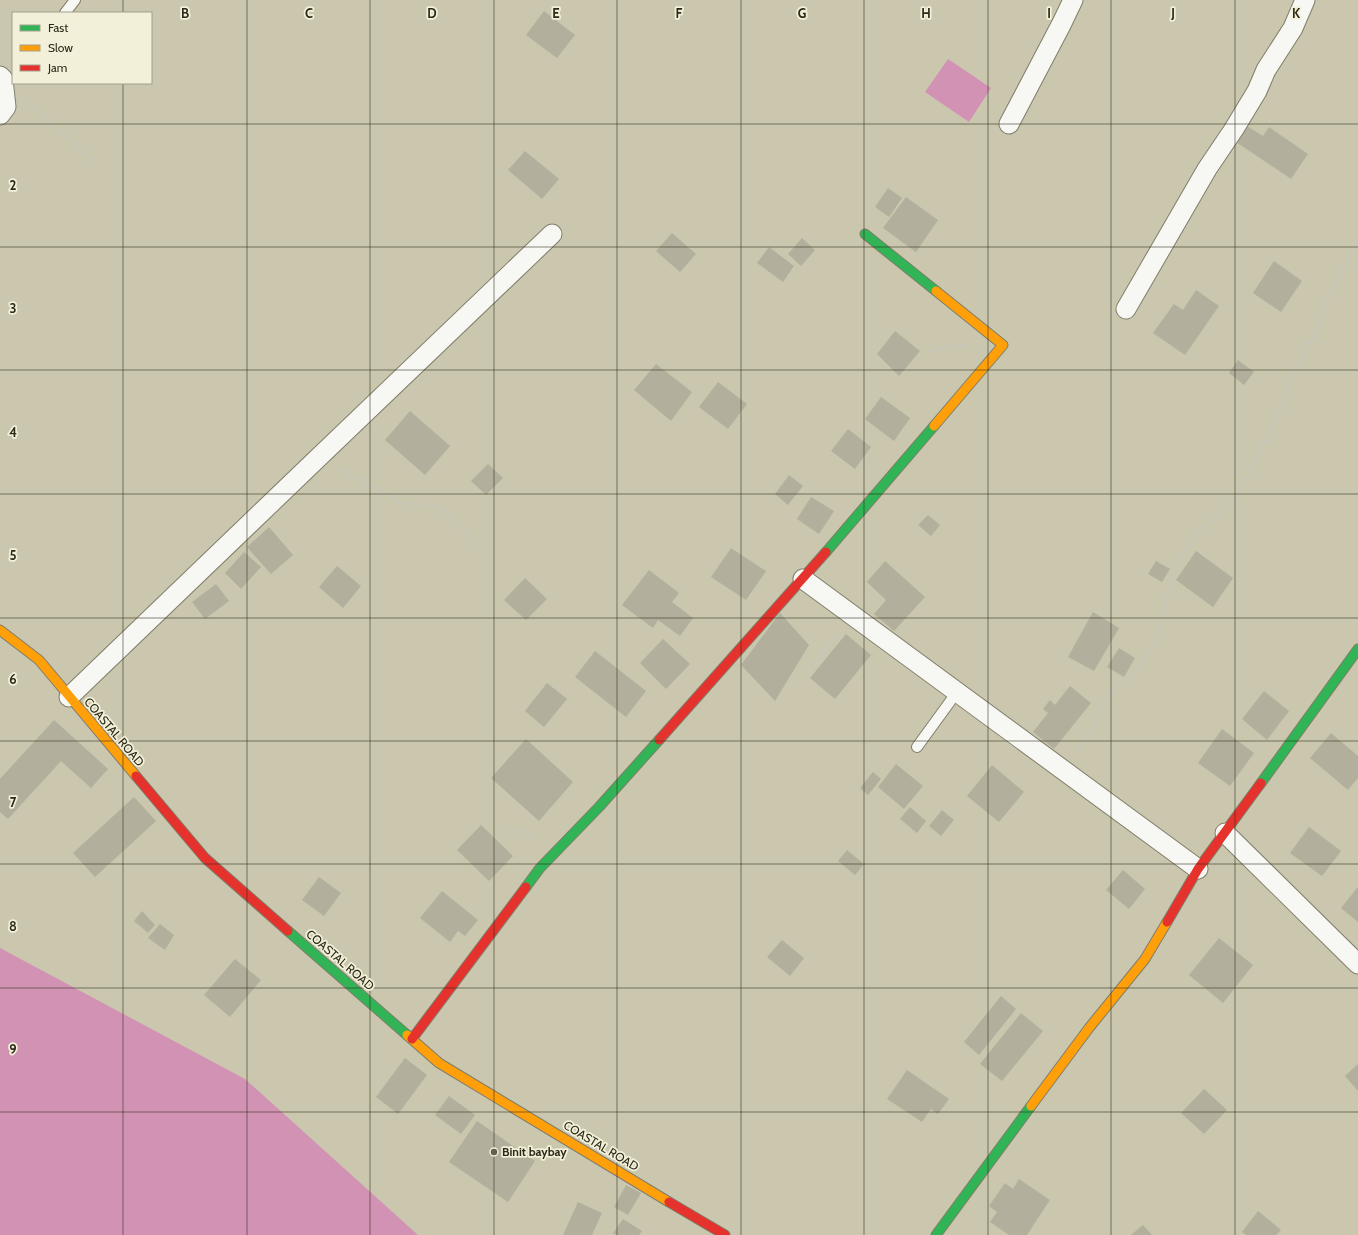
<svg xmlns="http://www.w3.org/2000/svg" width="1358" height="1235" font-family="Cabin,sans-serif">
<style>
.water{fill:#d292b4}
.building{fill:#b2af9c}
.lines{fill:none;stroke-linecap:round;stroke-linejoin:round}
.lane-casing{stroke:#807d6a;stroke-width:12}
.street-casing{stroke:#807d6a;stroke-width:21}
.fast-casing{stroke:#807d6a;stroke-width:11}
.slow-casing{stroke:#807d6a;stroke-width:11}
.jam-casing{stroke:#807d6a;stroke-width:11}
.path{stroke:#c7c6bf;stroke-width:2.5;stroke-dasharray:3 3;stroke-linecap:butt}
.lane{stroke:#f7f7f3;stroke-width:10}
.street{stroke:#f7f7f3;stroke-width:19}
.fast{stroke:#30b455;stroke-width:9}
.slow{stroke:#ff9f0a;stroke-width:9}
.jam{stroke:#e5322d;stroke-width:9}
.grid{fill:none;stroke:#2b2917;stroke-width:1;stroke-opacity:0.55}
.poi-dot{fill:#63604c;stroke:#f2f0d9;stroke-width:1.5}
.labels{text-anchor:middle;stroke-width:3.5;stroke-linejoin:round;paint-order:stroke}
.street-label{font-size:12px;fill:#2b2917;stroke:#f2f0d9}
.poi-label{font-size:12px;font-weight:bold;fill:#2b2917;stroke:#f2f0d9;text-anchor:start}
.grid-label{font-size:13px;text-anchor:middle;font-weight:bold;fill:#2b2917;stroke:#f2f0d9;stroke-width:3.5;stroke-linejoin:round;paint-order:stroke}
</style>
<rect width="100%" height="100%" fill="#cac7ae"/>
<g class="water">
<path d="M948,59l43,29 -22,34 -44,-30z"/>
<path d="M0,948l245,131 173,156h-418z"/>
</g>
<g class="building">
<path d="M544,11l31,24 -18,23 -31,-23z"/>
<path d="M1247,126l16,10 6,-9 39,27 -17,25 -55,-37z"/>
<path d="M525,151l34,28 -17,20 -34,-29z"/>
<path d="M888,188l14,10 -13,19 -14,-10z"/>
<path d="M906,197l32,23 -22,32 -33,-24z"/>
<path d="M672,233l24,21 -16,18 -24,-21z"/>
<path d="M802,238l13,12 -14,16 -13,-12z"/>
<path d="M769,247l25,19 -11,16 -26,-19z"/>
<path d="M1274,261l28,20 -21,31 -28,-19z"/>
<path d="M1196,290l23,16 -34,49 -32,-22 21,-29 9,6z"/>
<path d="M895,331l25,20 -21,25 -22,-22z"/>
<path d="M1238,360l16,12 -10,13 -15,-12z"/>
<path d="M656,364l36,28 -21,29 -37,-31z"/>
<path d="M718,382l29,22 -19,25 -29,-22z"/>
<path d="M881,397l29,21 -16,23 -29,-22z"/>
<path d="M410,411l40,35 -25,29 -40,-35z"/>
<path d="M848,429l23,18 -16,22 -24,-18z"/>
<path d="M488,464l15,14 -17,17 -15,-14z"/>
<path d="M789,475l14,11 -15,19 -13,-11z"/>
<path d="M811,497l23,14 -15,23 -22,-15z"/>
<path d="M928,515l12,10 -9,11 -13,-11z"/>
<path d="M269,527l24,28 -22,19 -24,-27z"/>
<path d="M731,548l35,23 -20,29 -35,-23z"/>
<path d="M1196,551l37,27 -20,29 -37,-27z"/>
<path d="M244,552l17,15 -20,22 -16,-16z"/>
<path d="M885,561l40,36 -31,34 -20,-17 12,-14 -19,-18z"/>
<path d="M1156,561l14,8 -8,13 -14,-8z"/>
<path d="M337,566l24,20 -18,22 -24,-21z"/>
<path d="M649,570l30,23 -7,9 21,16 -13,18 -22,-16 -5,8 -31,-23z"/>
<path d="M525,578l22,21 -21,21 -22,-20z"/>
<path d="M216,584l13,17 -24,18 -13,-17z"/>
<path d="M1093,612l26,16 -25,43 -26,-14z"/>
<path d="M780,613l29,32 -34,56 -34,-36z"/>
<path d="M846,634l25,21 -36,44 -25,-21z"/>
<path d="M663,639l27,25 -24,25 -26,-26z"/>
<path d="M1119,648l16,10 -11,19 -17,-10z"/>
<path d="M595,651l51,40 -20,26 -51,-40z"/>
<path d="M547,683l20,16 -23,28 -19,-16z"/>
<path d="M1070,686l21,17 -37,46 -21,-17 15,-19 -5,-4 7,-9 5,5z"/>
<path d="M1264,691l25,20 -22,29 -25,-21z"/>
<path d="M54,720l54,49 -17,19 -30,-27 -53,58 -8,-7v-33z"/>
<path d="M1222,729l32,24 -24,33 -32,-23z"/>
<path d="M1331,733l27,23v22l-10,12 -38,-32z"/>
<path d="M526,739l47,43 -34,39 -48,-43z"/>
<path d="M896,764l27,22 -19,23 -26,-22z"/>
<path d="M992,765l32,27 -25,30 -32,-26z"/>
<path d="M873,772l8,7 -13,16 -8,-7z"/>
<path d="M134,797l22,24 -61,56 -22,-24z"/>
<path d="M910,807l16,14 -9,12 -17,-14z"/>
<path d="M942,810l12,10 -13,16 -12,-10z"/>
<path d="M481,825l32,31 -24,25 -32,-31z"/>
<path d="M1309,827l32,24 -19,25 -32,-23z"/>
<path d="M847,850l17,14 -9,11 -17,-14z"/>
<path d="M1123,870l22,19 -16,20 -23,-19z"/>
<path d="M319,877l22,16 -17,23 -22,-16z"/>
<path d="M1358,887v35l-17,-14z"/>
<path d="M442,891l36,29 -13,16 -7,-5 -8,11 -30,-24z"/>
<path d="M142,911l13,14 -7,8 -14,-12z"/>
<path d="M160,924l14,11 -9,15 -17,-12z"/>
<path d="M1219,938l34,27 -30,38 -34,-28z"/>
<path d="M782,940l22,18 -14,18 -23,-19z"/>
<path d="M235,959l26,21 -31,37 -26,-22z"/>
<path d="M1001,996l15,13 -37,46 -15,-13z"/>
<path d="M1021,1013l22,18 -41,50 -22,-17z"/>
<path d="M405,1058l22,17 -29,39 -22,-17z"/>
<path d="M1358,1064v27l-13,-15z"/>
<path d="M907,1070l42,29 -11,15 -7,-5 -9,13 -35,-23z"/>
<path d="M1204,1089l23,21 -23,24 -23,-21z"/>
<path d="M449,1096l26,19 -14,19 -26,-19z"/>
<path d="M477,1121l58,40 -27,41 -59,-40z"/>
<path d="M1019,1179l31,21 -23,35h-18l-19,-13 7,-10 -8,-6 16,-23 8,6z"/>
<path d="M626,1185l15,8 -13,22 -14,-8z"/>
<path d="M578,1202l24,11 -10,22h-29z"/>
<path d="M1258,1211l23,19 -5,5h-30l-4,-3z"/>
<path d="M623,1219l19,12 -3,4h-23l-3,-2z"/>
<path d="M1143,1225l9,10h-21z"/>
</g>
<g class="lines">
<defs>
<g id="lane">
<path d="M65,13l10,-13"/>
<path d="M917,747l40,-55"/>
</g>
<g id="street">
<path d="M0,76l3,3 3,28 -6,8"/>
<path d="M1009,124l53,-101 11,-23"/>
<path d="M1126,309l81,-140 27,-40 23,-38 9,-21 27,-42 12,-28"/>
<path d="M803,579l395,290"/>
<path d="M69,697l251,-241 232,-222"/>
<path d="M1225,833l133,131"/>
</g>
<g id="fast">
<path d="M865,234l71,57"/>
<path d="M826,552l108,-126"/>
<path d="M1261,783l97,-134"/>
<path d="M526,887l14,-19 59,-61 60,-67"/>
<path d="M288,931l119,104"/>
<path d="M936,1235l95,-129"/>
</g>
<g id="slow">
<path d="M934,426l69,-81 -67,-54"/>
<path d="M0,630l39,30 97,116"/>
<path d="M407,1035l32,28 230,139"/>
<path d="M1031,1106l58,-78 56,-69 22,-37"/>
</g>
<g id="jam">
<path d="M659,740l167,-188"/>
<path d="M136,776l69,82 83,73"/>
<path d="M1167,922l31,-53 63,-86"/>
<path d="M412,1039l114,-152"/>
<path d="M669,1202l56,33"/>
</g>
</defs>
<use href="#lane" class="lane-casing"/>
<use href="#street" class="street-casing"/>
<use href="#fast" class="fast-casing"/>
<use href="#slow" class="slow-casing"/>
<use href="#jam" class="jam-casing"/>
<g class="path">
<path d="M29,103l65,59"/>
<path d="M929,351l26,-6h10"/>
<path d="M339,467l62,36 38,3 41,41"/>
<path d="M809,669l30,-36"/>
<path d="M1075,751l19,-25 13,-32 22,-14 31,-44 7,-40 11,-34 20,-29 36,-32 41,-78 20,-56 22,-37 5,-22 36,-69"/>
<path d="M505,832l21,-1 8,8"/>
</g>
<use href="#lane" class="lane"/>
<use href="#street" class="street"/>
<use href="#fast" class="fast"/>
<use href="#slow" class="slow"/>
<use href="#jam" class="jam"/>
</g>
<path class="grid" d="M123,0v13M247,0v1235M370,0v1235M494,0v1235M617,0v1235M741,0v1235M864,0v1235M988,0v1235M1111,0v1235M1235,0v1235M123,83v1152M0,124h1358M0,247h1358M0,370h1358M0,494h1358M0,618h1358M0,741h1358M0,864h1358M0,988h1358M0,1112h1358"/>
<circle class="poi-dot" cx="494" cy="1152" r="4"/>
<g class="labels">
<g class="street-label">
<text transform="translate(114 732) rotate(50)" y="4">COASTAL ROAD</text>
<text transform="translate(340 960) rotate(41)" y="4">COASTAL ROAD</text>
<text transform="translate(601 1146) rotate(31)" y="4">COASTAL ROAD</text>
</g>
<g class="poi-label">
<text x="502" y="1156">Binit baybay</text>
</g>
</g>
<g class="grid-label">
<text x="185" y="18">B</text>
<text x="309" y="18">C</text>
<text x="432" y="18">D</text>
<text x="556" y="18">E</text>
<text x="679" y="18">F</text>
<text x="802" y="18">G</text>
<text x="926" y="18">H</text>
<text x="1049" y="18">I</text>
<text x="1173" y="18">J</text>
<text x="1296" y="18">K</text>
<text x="13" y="190">2</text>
<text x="13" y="313">3</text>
<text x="13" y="437">4</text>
<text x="13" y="560">5</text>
<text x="13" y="684">6</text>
<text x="13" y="807">7</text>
<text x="13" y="931">8</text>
<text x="13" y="1054">9</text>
</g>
<rect x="12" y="12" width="140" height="72" fill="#f2f0d9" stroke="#a2a08b"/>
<rect x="20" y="25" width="20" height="6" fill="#30b455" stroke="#a2a08b"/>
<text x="48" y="32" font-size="12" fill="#2b2917">Fast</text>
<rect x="20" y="45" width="20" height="6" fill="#ff9f0a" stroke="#a2a08b"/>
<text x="48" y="52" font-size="12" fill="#2b2917">Slow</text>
<rect x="20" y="65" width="20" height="6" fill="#e5322d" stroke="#a2a08b"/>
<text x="48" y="72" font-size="12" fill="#2b2917">Jam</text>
</svg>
